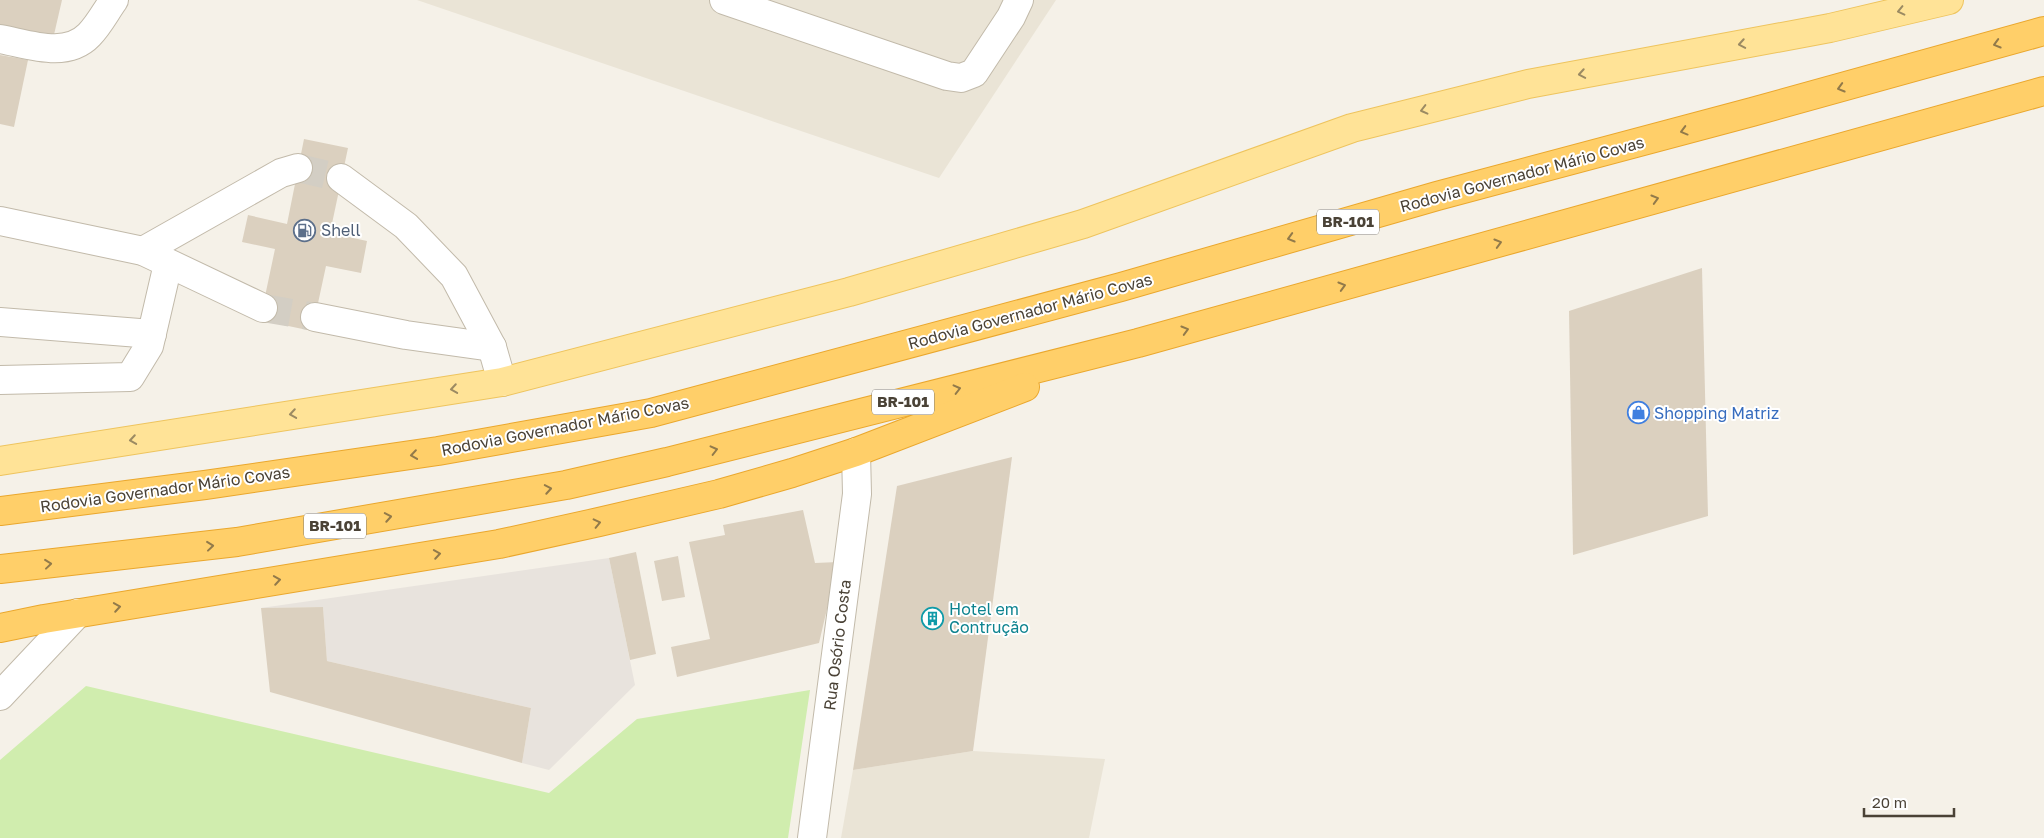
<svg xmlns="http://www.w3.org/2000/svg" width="2044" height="838" font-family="'Golos Text',sans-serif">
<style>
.residential{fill:#eae4d6}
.industrial{fill:#e8e3dd}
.green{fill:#d0edae}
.building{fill:#dbd0bf}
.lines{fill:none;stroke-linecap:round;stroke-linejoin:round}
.minor-tunnel{stroke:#d3cec4;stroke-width:28;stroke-dasharray:28 14;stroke-linecap:butt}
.minor-casing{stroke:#c2baaa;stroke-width:30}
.major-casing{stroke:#eec45e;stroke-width:30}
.highway-casing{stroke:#eaa72d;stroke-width:30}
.minor{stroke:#fff;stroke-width:28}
.major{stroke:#ffe397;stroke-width:28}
.highway{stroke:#ffcf69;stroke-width:28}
.oneway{stroke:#9b8a62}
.oneway2{stroke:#927a4a}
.labels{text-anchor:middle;stroke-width:4;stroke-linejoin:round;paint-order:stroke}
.shield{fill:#fff;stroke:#807b72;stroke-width:1}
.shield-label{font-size:15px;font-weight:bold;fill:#4a4236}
.street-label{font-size:16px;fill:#4a4236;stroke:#fff}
.service-label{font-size:16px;fill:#4e5e75;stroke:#fff;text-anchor:start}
.shop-label{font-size:16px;fill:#366cbe;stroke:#fff;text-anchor:start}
.culture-label{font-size:16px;fill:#0d838f;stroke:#fff;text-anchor:start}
</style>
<rect width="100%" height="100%" fill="#f5f1e8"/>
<g class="residential">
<path d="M417,0h639l-117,178z"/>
<path d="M973,751l132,8 -16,79h-248l12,-68z"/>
</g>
<path class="industrial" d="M609,558l26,127 -86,85 -27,-7 9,-55 -204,-47 -4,-54 -62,1z"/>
<path class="green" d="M86,686l463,107 88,-74 173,-29 -22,148h-788v-78z"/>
<g class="building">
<path d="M0,0h62l-9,39 -53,-11z"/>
<path d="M0,55l28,5 -14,67 -14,-3z"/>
<path d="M304,139l44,9 -18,85 37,8 -6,32 -35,-7 -14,65 -52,-11 15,-71 -33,-7 6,-27 39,9z"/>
<path d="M1702,268l6,248 -135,39 -4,-244z"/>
<path d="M1012,457l-39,294 -120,19 44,-284z"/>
<path d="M803,510l12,53 23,-1 -19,81 -142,34 -6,-30 39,-8 -21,-97 36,-7 -2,-10z"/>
<path d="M636,552l20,102 -26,6 -21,-102z"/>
<path d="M678,556l7,41 -23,4 -8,-40z"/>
<path d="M323,607l4,54 204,47 -9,55 -252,-71 -9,-84z"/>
</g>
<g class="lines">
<g class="minor-tunnel">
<path d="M298,168l43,10"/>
<path d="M263,308l52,9"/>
</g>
<defs>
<g id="minor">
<path d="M724,0l223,76 14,2 13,-5 37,-56 8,-17"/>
<path d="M0,39c28,5 66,20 89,-4 10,-10 17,-24 25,-35"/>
<path d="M341,178l65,48 48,50 38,71 10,35"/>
<path d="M0,221l143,30 120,57"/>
<path d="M143,251l138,-78 17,-5"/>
<path d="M315,317l91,18 86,12"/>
<path d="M0,322l152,12"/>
<path d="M0,380l130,-3 19,-31 19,-82"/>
<path d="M0,696l78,-83"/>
<path d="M812,838l45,-344 -1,-42"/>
</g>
<path id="major" d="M0,461l502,-79 347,-90 234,-68 269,-96 176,-44 302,-56 119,-28"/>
<g id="highway">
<path d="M0,511l205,-26 233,-34 213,-38 470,-126 316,-91 315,-84 292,-81"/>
<path d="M0,569l237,-27 329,-57 101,-23 471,-119 906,-252"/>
<path d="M0,628l44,-9 455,-75 100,-22 120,-28 73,-21 64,-21 169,-65"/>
</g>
</defs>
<use href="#minor" class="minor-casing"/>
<use href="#major" class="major-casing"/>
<use href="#highway" class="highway-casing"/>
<use href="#minor" class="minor"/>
<use href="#major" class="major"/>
<use href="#highway" class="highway"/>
</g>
<defs><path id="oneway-chevron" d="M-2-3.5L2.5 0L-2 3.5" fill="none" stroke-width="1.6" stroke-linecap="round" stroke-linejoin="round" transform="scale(1.25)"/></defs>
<g class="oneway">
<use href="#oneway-chevron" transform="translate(1901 11) rotate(167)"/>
<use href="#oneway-chevron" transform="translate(1742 44) rotate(170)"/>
<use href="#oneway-chevron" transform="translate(1582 74) rotate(170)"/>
<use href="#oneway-chevron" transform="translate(1424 110) rotate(166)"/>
<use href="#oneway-chevron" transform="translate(454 389) rotate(171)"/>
<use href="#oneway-chevron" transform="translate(293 414) rotate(171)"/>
<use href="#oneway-chevron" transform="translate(133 440) rotate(171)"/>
</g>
<g class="oneway2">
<use href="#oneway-chevron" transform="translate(1997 44) rotate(164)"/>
<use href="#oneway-chevron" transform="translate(1841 88) rotate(164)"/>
<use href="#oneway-chevron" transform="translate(1684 131) rotate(165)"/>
<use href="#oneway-chevron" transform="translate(1655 199) rotate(-16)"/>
<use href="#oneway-chevron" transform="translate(1291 238) rotate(164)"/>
<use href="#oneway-chevron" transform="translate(1498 243) rotate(-16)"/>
<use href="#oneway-chevron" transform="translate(1342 286) rotate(-16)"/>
<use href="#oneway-chevron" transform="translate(1185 330) rotate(-16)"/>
<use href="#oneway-chevron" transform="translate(957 389) rotate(-14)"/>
<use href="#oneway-chevron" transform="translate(714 450) rotate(-14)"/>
<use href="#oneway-chevron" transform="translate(414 455) rotate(172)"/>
<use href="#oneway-chevron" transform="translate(548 489) rotate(-10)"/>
<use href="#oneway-chevron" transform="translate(388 517) rotate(-10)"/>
<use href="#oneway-chevron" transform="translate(597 523) rotate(-13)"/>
<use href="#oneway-chevron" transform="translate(210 546) rotate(-6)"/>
<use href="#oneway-chevron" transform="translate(437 554) rotate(-9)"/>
<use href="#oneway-chevron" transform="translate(48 564) rotate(-6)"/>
<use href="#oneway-chevron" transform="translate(277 580) rotate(-9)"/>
<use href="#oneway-chevron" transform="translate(117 607) rotate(-9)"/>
</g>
<defs>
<symbol id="fuel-ring" viewBox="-11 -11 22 22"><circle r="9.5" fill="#fff" stroke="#5c6f8a" stroke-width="1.5"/><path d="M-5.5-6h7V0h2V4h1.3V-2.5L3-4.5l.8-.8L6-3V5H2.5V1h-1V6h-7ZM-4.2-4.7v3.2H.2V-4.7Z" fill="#5c6f8a"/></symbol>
<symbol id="shop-ring" viewBox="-11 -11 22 22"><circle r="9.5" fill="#fff" stroke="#3f7fe0" stroke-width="1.5"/><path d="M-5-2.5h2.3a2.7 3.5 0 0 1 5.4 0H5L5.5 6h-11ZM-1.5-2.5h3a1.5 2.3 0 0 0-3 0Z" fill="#3f7fe0"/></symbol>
<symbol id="building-ring" viewBox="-11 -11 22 22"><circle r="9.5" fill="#fff" stroke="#0f9aa8" stroke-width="1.5"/><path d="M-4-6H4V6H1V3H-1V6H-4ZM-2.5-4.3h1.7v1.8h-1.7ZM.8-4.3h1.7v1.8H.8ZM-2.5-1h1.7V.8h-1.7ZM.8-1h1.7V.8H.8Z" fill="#0f9aa8"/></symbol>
</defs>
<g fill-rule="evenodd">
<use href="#fuel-ring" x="292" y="218" width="25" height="25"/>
<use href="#shop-ring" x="1626" y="400" width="25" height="25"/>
<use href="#building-ring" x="920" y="606" width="25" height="25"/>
</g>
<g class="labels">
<g class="shield">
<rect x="1317" y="209.5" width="62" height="25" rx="4"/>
<rect x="872" y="389.5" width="62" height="25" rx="4"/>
<rect x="304" y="513.5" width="62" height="25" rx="4"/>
</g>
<g class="shield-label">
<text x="1348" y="227">BR-101</text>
<text x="903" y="407">BR-101</text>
<text x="335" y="531">BR-101</text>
</g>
<g class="street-label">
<text transform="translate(1522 174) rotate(-15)" y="6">Rodovia Governador Mário Covas</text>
<text transform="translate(1030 311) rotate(-15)" y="6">Rodovia Governador Mário Covas</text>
<text transform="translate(565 426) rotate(-11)" y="6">Rodovia Governador Mário Covas</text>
<text transform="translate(165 489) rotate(-8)" y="6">Rodovia Governador Mário Covas</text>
<text transform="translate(837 645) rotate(-83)" y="6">Rua Osório Costa</text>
</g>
<g class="service-label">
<text x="321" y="236">Shell</text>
</g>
<g class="shop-label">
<text x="1654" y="419">Shopping Matriz</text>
</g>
<g class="culture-label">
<text x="949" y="615">Hotel em<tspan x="949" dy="18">Contrução</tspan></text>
</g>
</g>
<path d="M1864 808v8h90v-8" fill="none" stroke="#4a4236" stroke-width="2.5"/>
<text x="1872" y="808" font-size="15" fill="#4a4236" stroke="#ffffff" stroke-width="4" paint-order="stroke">20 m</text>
</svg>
